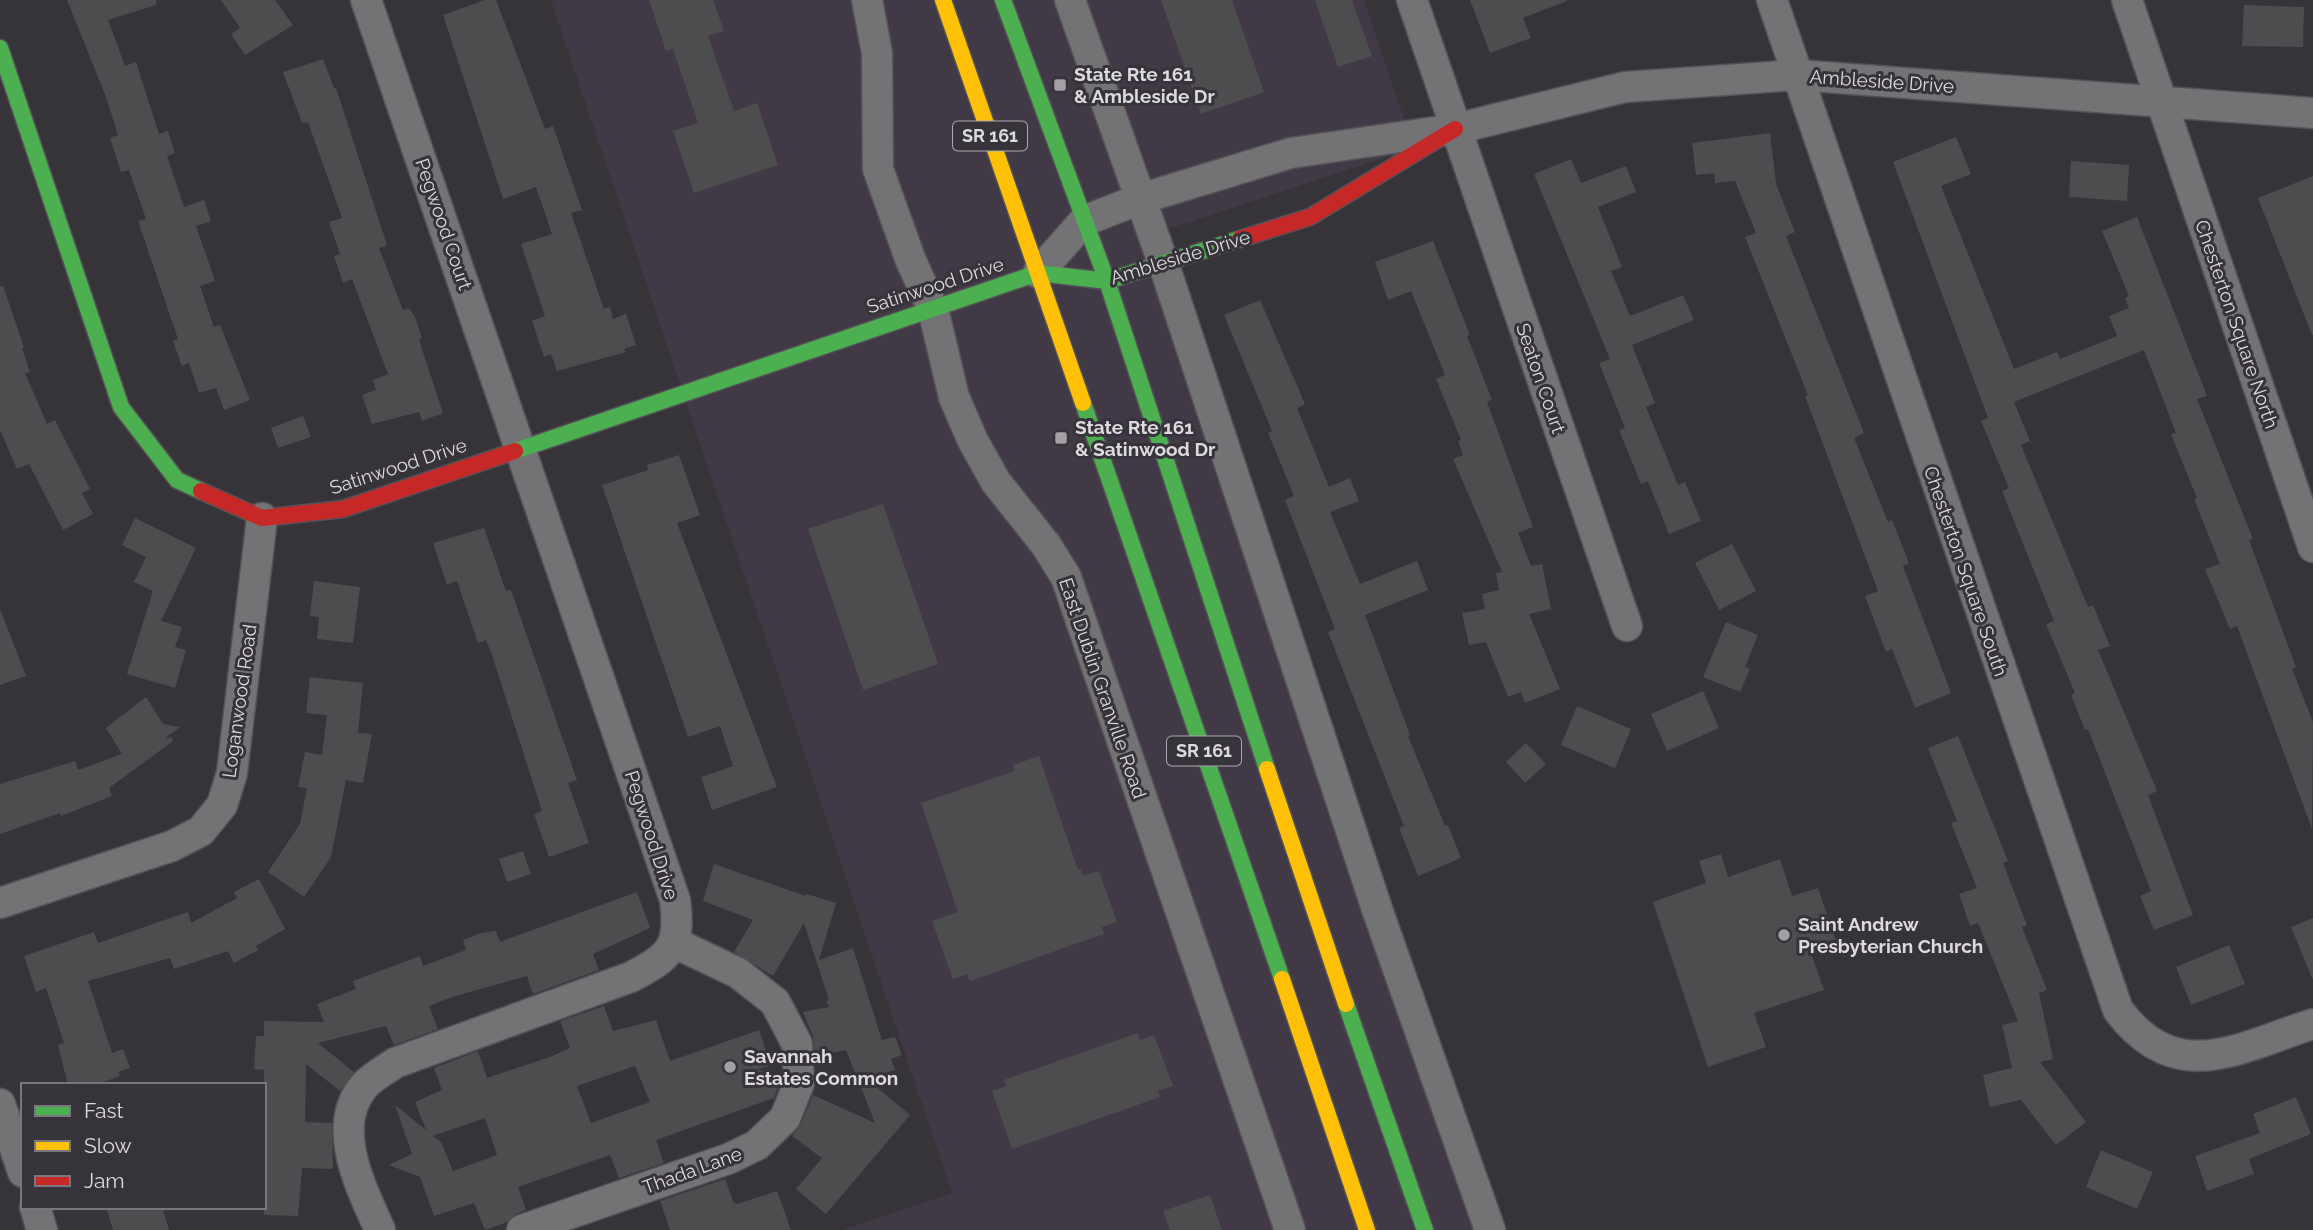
<svg xmlns="http://www.w3.org/2000/svg" width="2313" height="1230" font-family="Raleway,sans-serif">
<style>
.built{fill:#413a46}
.building{fill:#4d4c4e;fill-rule:evenodd}
.lines{fill:none;stroke-linecap:round;stroke-linejoin:round}
.street-casing{stroke:#545256;stroke-width:33}
.fast-casing{stroke:#545256;stroke-width:19}
.slow-casing{stroke:#545256;stroke-width:19}
.jam-casing{stroke:#545256;stroke-width:19}
.street{stroke:#737274;stroke-width:30}
.fast{stroke:#4caf50;stroke-width:16}
.slow{stroke:#ffc107;stroke-width:16}
.jam{stroke:#c62828;stroke-width:16}
.poi-dot{fill:#a3a0a5;stroke:#37333a;stroke-width:2.5}
.labels{text-anchor:middle;stroke-width:6;stroke-linejoin:round;paint-order:stroke}
.shield{fill:#37333a;stroke:#aba8ae;stroke-width:2}
.shield-label{font-size:18px;font-weight:bold;fill:#dddadf}
.poi-label{font-size:19px;font-weight:bold;fill:#dddadf;stroke:#37333a;text-anchor:start}
.street-label{font-size:19px;fill:#dddadf;stroke:#37333a}
</style>
<rect width="100%" height="100%" fill="#373439"/>
<path class="built" d="M551,0h813l50,148 -271,89 345,993h-645l109,-37z"/>
<g class="building">
<path d="M67,0h89v5l-48,15 17,46 11,-4 23,72 9,-3 7,22 -8,3 17,51 20,-7 7,21 -15,5 19,55 -15,5 14,41 6,-2 30,75 -26,10 -8,-22 -17,5 -10,-30 -7,3 -9,-25 5,-2 -40,-118 8,-2 -17,-49 -8,2 -11,-34 8,-3 -12,-38z"/>
<path d="M221,0h54l18,25 -48,30 -14,-21 9,-6z"/>
<path d="M485,0h11l49,129 8,-3 29,84 -11,3 33,96 6,-2 3,12 13,-5 10,31 -12,4 2,3 -69,19 -6,-17 -7,3 -12,-36 13,-5 -24,-72 31,-10 -16,-47 -33,12 -60,-184z"/>
<path d="M649,0h64l11,31 -16,5 26,75 23,-8 21,62 -84,28 -21,-62 25,-8 -25,-74 -7,2z"/>
<path d="M1161,0h71l32,92 -63,22z"/>
<path d="M1315,0h37l20,56 -34,11z"/>
<path d="M1470,0h96l1,1 -44,17 8,20 -41,15z"/>
<path d="M2244,5l60,2 -1,40 -61,-1z"/>
<path d="M323,59l11,29h2l51,157 -8,3 24,62 6,-2 6,9 7,21 -3,2 24,73 -21,8 -3,-9 -47,12 -10,-29 14,-5 -3,-10 15,-6 -36,-95 -9,4 -9,-27 6,-2 -11,-32 13,-4 -34,-96 -6,1 -19,-51z"/>
<path d="M1770,133l6,51 19,48 -9,4 78,197 -10,5 34,84 4,-2 17,43 -6,3 48,127 -36,15 -23,-59 -6,3 -21,-56 13,-5 -73,-195 3,-1 -63,-158 11,-4 -21,-52 -20,2 -1,-10 -18,2 -4,-32z"/>
<path d="M1956,137l15,37 -30,12 73,183 43,-17 3,7 57,-23 -8,-20 20,-8 -4,-10 4,-2 -27,-65 35,-14 70,179 -10,3 56,140 -4,1 47,127 -4,2 21,53 -1,107 -75,-203 -7,3 -25,-60 15,-5 -26,-65 3,-1 -26,-64 5,-1 -32,-83 -130,52 16,39 -9,4 67,162 5,-2 17,41 -12,4 59,141 -9,4 45,120 -39,15 -14,-34 11,-5 -63,-162 -3,1 -14,-35 4,-2 -29,-69 8,-3 -52,-130 7,-3 -28,-67 7,-3 -95,-256z"/>
<path d="M1571,159l10,24 45,-17 10,26 -38,15 24,60 -11,4 19,45 53,-21 11,25 -62,25 23,58 -9,4 32,78 7,-3 16,39 -32,13 -21,-53 -7,3 -22,-54 6,-2 -26,-65 11,-4 -76,-185z"/>
<path d="M2071,161l58,4 -2,36 -58,-4z"/>
<path d="M2313,176v159h-1l-54,-137z"/>
<path d="M1433,241l37,94 -3,1 25,64 -5,2 46,125 -15,6 13,33 11,-2 9,45 -22,5 31,75 -35,14 -4,-11 -13,5 -22,-55 -17,3 -7,-32 23,-4 -3,-15 17,-4 -3,-17 6,-1 -49,-113 10,-4 -5,-14 3,-1 -25,-61 9,-4 -34,-84 -23,9 -13,-38z"/>
<path d="M0,286h3l21,61 -2,1 8,24 -5,1 22,51 8,-4 35,69 -8,4 11,21 -30,16 -34,-66 -12,5 -17,-39z"/>
<path d="M1260,300l45,104 -8,4 32,79 21,-9 9,23 -29,11 30,72 57,-23 11,29 -63,25 45,120 -2,1 37,90 3,-1 13,33 -43,18 -19,-48 5,-2 -76,-194 7,-3 -50,-129 9,-4 -26,-63 4,-2 -48,-116z"/>
<path d="M303,416l8,21 -33,11 -7,-20z"/>
<path d="M679,455l21,60 -23,8 100,264 -65,23 -11,-33 32,-11 -13,-40 -32,11 -86,-252 46,-15 -1,-5z"/>
<path d="M883,504l55,160 -75,26 -55,-161z"/>
<path d="M135,518l61,30 -35,73 21,6 -7,20 11,3 -11,38 -48,-14 26,-83 -19,-9 12,-25 -24,-12z"/>
<path d="M484,528l22,63 5,-1 66,190 -9,3 21,60 -40,14 -15,-43 8,-3 -50,-156 -6,-15 -8,3 -21,-62 -10,4 -14,-42z"/>
<path d="M1732,544l24,47 -37,19 -24,-47z"/>
<path d="M314,581l46,6 -7,56 -36,-4 2,-22 -9,-1z"/>
<path d="M0,609l26,67 -26,9z"/>
<path d="M1726,622l32,13 -13,32 5,2 -10,23 -37,-15z"/>
<path d="M310,677l53,6 -5,50 14,1 -9,49 -17,-3 -15,77 -27,40 -36,-25 32,-48 7,-36 -9,-1 7,-35 17,3 5,-40 -21,-2z"/>
<path d="M1703,691l16,37 -52,23 -16,-37z"/>
<path d="M146,697l17,27 17,3 -16,12 7,-2 2,4 -64,47 3,8 -51,20 -1,-3 -60,21v-50l75,-23 3,9 44,-16 -16,-26z"/>
<path d="M1577,706l54,23 -16,39 -54,-23z"/>
<path d="M1958,736l50,125 -5,2 24,62 -5,2 25,63 -8,3 14,66 -13,3 46,60 -30,23 -35,-45 -31,7 -7,-32 29,-7 -10,-43 16,-4 -40,-98 -8,3 -11,-32 18,-6 -26,-65 6,-2 -29,-73z"/>
<path d="M1526,743l20,21 -21,19 -19,-21z"/>
<path d="M1039,756l39,114 3,-1 2,7 16,-5 18,51 -15,5 2,7 -134,47 -3,-7 -14,5 -21,-58 26,-9 -37,-109 94,-32 -2,-6z"/>
<path d="M523,851l8,23 -24,8 -8,-23z"/>
<path d="M1721,854l7,23 52,-18 12,37 26,-8 19,56 -26,9 13,37 -70,23 12,34 -58,20 -55,-165 53,-19 -7,-22z"/>
<path d="M714,864l92,32 1,-2 29,9 -17,57 34,-12 29,92 13,-3 7,18 -11,4 4,11 -28,9 43,36 -84,99 -30,-25 26,-31 -30,-22 9,-12 12,-29 62,28 -29,-73 -31,7 -2,-21 -10,-24 26,-5 -3,-6 3,-1 -25,-77 -31,53 -39,-24 19,-32 -50,-19z"/>
<path d="M259,879l26,50 -29,17 2,4 -24,13 -6,-12 -54,18 -4,-11 -82,23 24,72 11,-4 7,19 -12,4 2,4 -25,9h-27l-10,-40 6,-2 -18,-55 -10,4 -12,-36 70,-24 4,11 90,-31 3,11 46,-25 -3,-6z"/>
<path d="M637,892l13,36 -57,26 6,16 -66,24 -6,-18 -75,21 -23,9 9,23 -44,16 -8,-19 -68,17 36,29 -14,19 -34,-27 -1,58 27,1 1,46 -31,-1 -4,48 -34,-1v-145l-10,-1 2,-33h8v-15l60,1 -7,-18 39,-15 -3,-8 67,-25 3,10 43,-16 -3,-10 18,-7 15,-2 4,11z"/>
<path d="M2313,918v60h-1l-21,-51z"/>
<path d="M2229,945l16,39 -54,21 -15,-38z"/>
<path d="M604,1006l9,25 43,-11 14,41 89,-31 12,36 -14,3 18,8 3,10 -4,11 -118,42 8,23 -45,15 -9,-23 -92,32 8,23 -10,4 -9,8 -22,8 -11,-27 -40,13 -14,-39 -31,-12 23,-11 -17,-49 31,25 -11,-28 27,-12 -8,-22 44,-17 9,27 63,-21 20,-9 -10,-27zM635,1066l15,36 -59,21 -14,-37zM485,1118l12,37 -44,16 -12,-29 -8,-6z"/>
<path d="M1138,1033l2,7 14,-5 19,51 -15,5 2,6 -148,52 -20,-58 15,-5 -3,-6z"/>
<path d="M2296,1097l15,37 -62,25 5,15 -47,17 -12,-35 65,-23 -7,-19z"/>
<path d="M2101,1150l52,22 -16,37 -51,-22z"/>
<path d="M725,1179l9,24 3,1 40,-13 14,39h-121l-10,-29z"/>
<path d="M1210,1195l12,35h-52l-7,-19z"/>
<path d="M106,1207h56l7,23h-56z"/>
</g>
<g class="lines">
<defs>
<g id="street">
<path d="M366,0l309,900c6,47 -4,56 -44,77l-236,86c-10,7 -23,14 -31,23 -35,41 -2,103 16,144"/>
<path d="M867,0l10,53 1,116 33,92 22,48 21,88 19,44 23,41 50,63 20,32 224,653"/>
<path d="M1070,0l93,262 214,647 113,321"/>
<path d="M1412,0l215,626"/>
<path d="M1772,0l346,1010c59,78 119,38 195,14"/>
<path d="M2127,0l186,547"/>
<path d="M1038,273l46,-52 56,-22 151,-46 164,-24 170,-42 172,-12 516,38"/>
<path d="M0,903l172,-57 29,-15 21,-26 10,-32 30,-255"/>
<path d="M0,1104l23,68"/>
<path d="M35,1207l7,23"/>
<path d="M522,1230l206,-71 29,-14 28,-27 14,-35 -2,-39 -22,-42 -37,-29 -63,-30"/>
</g>
<g id="fast">
<path d="M1003,0l104,281 160,488"/>
<path d="M0,48l121,359 56,73 24,11"/>
<path d="M1083,403l199,576"/>
<path d="M515,451l523,-178 69,8 133,-42"/>
<path d="M1346,1004l79,226"/>
</g>
<g id="slow">
<path d="M943,0l140,403"/>
<path d="M1267,769l79,235"/>
<path d="M1282,979l85,251"/>
</g>
<g id="jam">
<path d="M1240,239l70,-22 145,-88"/>
<path d="M201,491l61,27 81,-9 172,-58"/>
</g>
</defs>
<use href="#street" class="street-casing"/>
<use href="#fast" class="fast-casing"/>
<use href="#slow" class="slow-casing"/>
<use href="#jam" class="jam-casing"/>
<use href="#street" class="street"/>
<use href="#fast" class="fast"/>
<use href="#slow" class="slow"/>
<use href="#jam" class="jam"/>
</g>
<g class="poi-dot">
<rect x="1053" y="78" width="14" height="14" rx="3.5"/>
<rect x="1054" y="431" width="14" height="14" rx="3.5"/>
<circle cx="1784" cy="935" r="7"/>
<circle cx="730" cy="1067" r="7"/>
</g>
<g class="labels">
<g class="shield">
<rect x="953" y="121.5" width="74" height="29" rx="5"/>
<rect x="1167" y="736.5" width="74" height="29" rx="5"/>
</g>
<g class="shield-label">
<text x="990" y="142">SR 161</text>
<text x="1204" y="757">SR 161</text>
</g>
<g class="poi-label">
<text x="1074" y="81">State Rte 161<tspan x="1074" dy="22">&amp; Ambleside Dr</tspan></text>
<text x="1075" y="434">State Rte 161<tspan x="1075" dy="22">&amp; Satinwood Dr</tspan></text>
<text x="1798" y="931">Saint Andrew<tspan x="1798" dy="22">Presbyterian Church</tspan></text>
<text x="744" y="1063">Savannah<tspan x="744" dy="22">Estates Common</tspan></text>
</g>
<g class="street-label">
<text transform="translate(1882 81) rotate(4)" y="7">Ambleside Drive</text>
<text transform="translate(444 224) rotate(71)" y="7">Pegwood Court</text>
<text transform="translate(1180 257) rotate(-17)" y="7">Ambleside Drive</text>
<text transform="translate(935 285) rotate(-18)" y="7">Satinwood Drive</text>
<text transform="translate(2237 324) rotate(71)" y="7">Chesterton Square North</text>
<text transform="translate(1541 378) rotate(71)" y="7">Seaton Court</text>
<text transform="translate(398 466) rotate(-18)" y="7">Satinwood Drive</text>
<text transform="translate(1966 571) rotate(71)" y="7">Chesterton Square South</text>
<text transform="translate(1103 688) rotate(71)" y="7">East Dublin Granville Road</text>
<text transform="translate(239 701) rotate(-82)" y="7">Loganwood Road</text>
<text transform="translate(652 835) rotate(72)" y="7">Pegwood Drive</text>
<text transform="translate(692 1170) rotate(-20)" y="7">Thada Lane</text>
</g>
</g>
<rect x="21" y="1083" width="245" height="126" fill="#37333a" stroke="#79767c" stroke-width="2"/>
<rect x="35" y="1106" width="35" height="10" fill="#4caf50" stroke="#79767c" stroke-width="2"/>
<text x="84" y="1118" font-size="21" fill="#dddadf">Fast</text>
<rect x="35" y="1141" width="35" height="10" fill="#ffc107" stroke="#79767c" stroke-width="2"/>
<text x="84" y="1153" font-size="21" fill="#dddadf">Slow</text>
<rect x="35" y="1176" width="35" height="10" fill="#c62828" stroke="#79767c" stroke-width="2"/>
<text x="84" y="1188" font-size="21" fill="#dddadf">Jam</text>
</svg>
